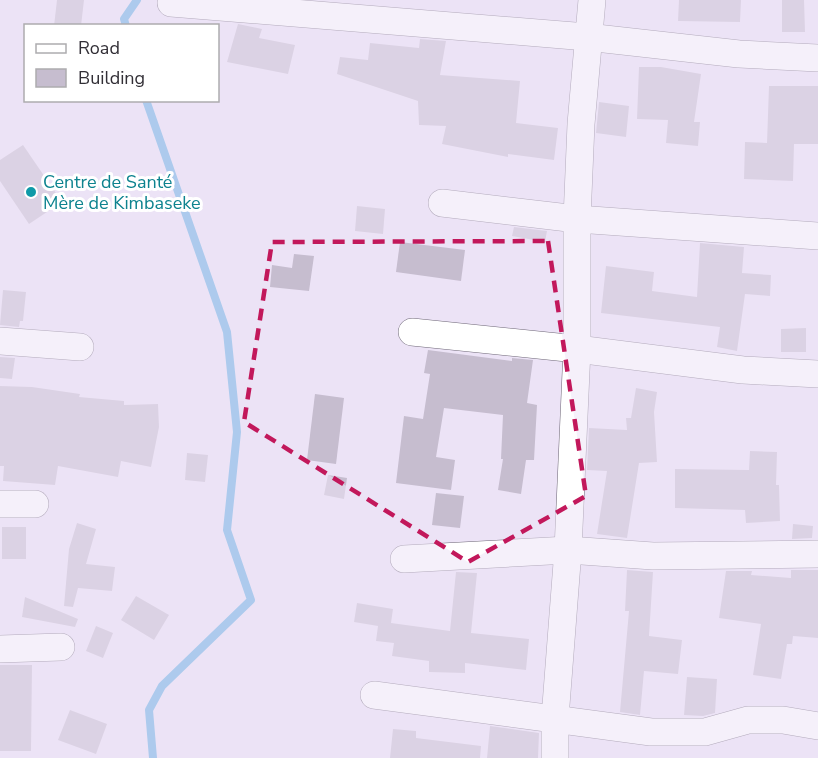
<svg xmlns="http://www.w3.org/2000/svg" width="818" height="758" font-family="'Nunito Sans',sans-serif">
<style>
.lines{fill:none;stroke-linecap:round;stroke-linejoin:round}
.stream{stroke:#60ace2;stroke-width:8}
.building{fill:#c6bdcf}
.minor-casing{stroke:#6e6777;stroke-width:28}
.minor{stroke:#fff;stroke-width:27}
.marked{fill:none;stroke:#c2185b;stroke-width:4.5;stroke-dasharray:12 8;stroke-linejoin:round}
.culture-dot{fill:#0f9aa8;stroke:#fff;stroke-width:2}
.labels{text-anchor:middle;stroke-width:6;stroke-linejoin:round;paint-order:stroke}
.culture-label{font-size:18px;fill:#0d838f;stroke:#fff;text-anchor:start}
</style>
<rect width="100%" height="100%" fill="#ece3f6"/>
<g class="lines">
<g class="stream">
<path d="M126,26l-2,-7 13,-19"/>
<path d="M146,100l81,232 10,100 -10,98 24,70 -89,86 -13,24 4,48"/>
</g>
</g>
<g class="building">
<path d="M57,0h27l-3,26h-27z"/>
<path d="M679,0h62l-1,22 -62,-1z"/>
<path d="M782,0h22l1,32h-23z"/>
<path d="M238,24l24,5 -3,9 36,7 -7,29 -61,-12z"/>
<path d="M420,39l26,2 -6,34 80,6 -4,42 42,5 -4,32 -46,-6v3l-66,-13 4,-18 -27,-1 -1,-24 -81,-27 3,-17 28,3 2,-17 49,5z"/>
<path d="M639,67h22l40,7 -7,48h6l-2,24 -32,-3 2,-23 -31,-1z"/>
<path d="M769,86h49v58h-24l-1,37 -49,-2 1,-37 22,1z"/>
<path d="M599,102l30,4 -3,31 -30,-4z"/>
<path d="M23,145l39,57 -33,22 -29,-43v-21z"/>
<path d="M357,206l28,3 -2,25 -28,-3z"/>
<path d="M514,227l33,4 -2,11 -33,-6z"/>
<path d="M400,242l65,8 -4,31 -65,-9z"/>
<path d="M700,243l44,4 -2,26 29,2 -1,21 -25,-2 -8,57 -20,-4 3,-20 -119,-14 5,-47 48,6 -2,19 45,6z"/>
<path d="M294,254l20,2 -5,35 -39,-4 2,-22 20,3z"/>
<path d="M3,290l23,2 -3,29h-3l-1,6 -19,-2z"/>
<path d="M806,328v24h-25v-23z"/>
<path d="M428,350l84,11v-3l21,2 -6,43 10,2 -3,55h-8l-5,34 -23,-4 5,-31h-2l2,-44 -59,-7 -8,49 19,3 -4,30 -55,-7 8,-67 19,3 7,-45 -6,-1z"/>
<path d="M0,357l15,1 -3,21 -12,-1z"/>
<path d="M0,386l32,1 48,7 -1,3 45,4v4l34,-1 1,23 -8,40 -30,-6 -3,16 -60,-11 -3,19 -52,-4 1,-15h-4z"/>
<path d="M636,388l21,4 -3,20 3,50 -18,1 -12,75 -30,-4 10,-63 -20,-1 2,-42 38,2 -1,-12h5z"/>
<path d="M315,394l29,4 -8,66 -29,-4z"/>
<path d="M750,451l27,1 -1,33h3l1,36 -34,2 -1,-13 -70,-2v-39l74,1z"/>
<path d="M187,453l21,2 -3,27 -20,-2z"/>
<path d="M328,475l19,3 -3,21 -20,-4z"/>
<path d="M436,493l28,3 -4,32 -28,-3z"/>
<path d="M77,523l19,6 -10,35 29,3 -3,24 -34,-3 -5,19 -9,-1 5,-57z"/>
<path d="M793,524l20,2 -1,12 -20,1z"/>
<rect x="2" y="527" width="24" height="32"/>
<path d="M627,570l26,2 -4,64 33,4 -4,34 -34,-3 -4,44 -20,-3 9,-101h-4z"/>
<path d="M791,570h27v68l-25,-2 -1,8h-5l-6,35 -28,-4 8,-51 -42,-6 7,-47h26l-1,4 40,3z"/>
<path d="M456,572l21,1 -6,60 58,6 -3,31 -61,-7v10l-36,-1v-11l-37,-5 2,-13 -18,-2 2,-15 -24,-4 3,-19 36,6 -2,14 59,8z"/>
<path d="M136,596l33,19 -15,25 -33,-20z"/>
<path d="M25,597l53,22 -3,8 -53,-10z"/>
<path d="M96,626l17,7 -10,25 -17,-7z"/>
<path d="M0,665h32l-1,86h-31z"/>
<path d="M687,677l30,2 -2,34 -12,3 -19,-1z"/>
<path d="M70,710l37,14 -11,30 -38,-14z"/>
<path d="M490,726l49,7 -1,25h-51z"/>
<path d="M393,729l23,2v7l65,8 -1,12h-90z"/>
</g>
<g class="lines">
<defs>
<g id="minor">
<path d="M171,3l416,34 152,17 79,4"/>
<path d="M442,203l135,16 241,17"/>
<path d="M412,332l165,17 166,21 75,4"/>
<path d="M0,341l80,6"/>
<path d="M0,504h35"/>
<path d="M404,559l164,-9 85,6 165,-2"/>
<path d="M0,649l61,-2"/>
<path d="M374,695l277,37h54l43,-12h35l35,6"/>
<path d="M555,758v-40l13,-168 9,-201v-130l4,-95 11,-124"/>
</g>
</defs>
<use href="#minor" class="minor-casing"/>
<use href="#minor" class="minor"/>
</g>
<path d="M0 0H818V758H0ZM548,241l38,255 -118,66 -224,-140 28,-180z" fill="#ece3f6" fill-opacity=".55" fill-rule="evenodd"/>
<path class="marked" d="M548,241l38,255 -118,66 -224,-140 28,-180z"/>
<circle class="culture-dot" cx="31" cy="192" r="6"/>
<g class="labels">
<g class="culture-label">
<text x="43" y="188">Centre de Santé<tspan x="43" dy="21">Mère de Kimbaseke</tspan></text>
</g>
</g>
<rect x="24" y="24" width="195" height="78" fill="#ffffff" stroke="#adacaf" stroke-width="1.5"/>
<rect x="36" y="44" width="30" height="9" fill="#ffffff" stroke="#adacaf" stroke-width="1.5"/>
<text x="78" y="54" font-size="18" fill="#322f36">Road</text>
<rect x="36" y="69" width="30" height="18" fill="#c6bdcf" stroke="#adacaf" stroke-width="1.5"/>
<text x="78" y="84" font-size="18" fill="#322f36">Building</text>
</svg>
